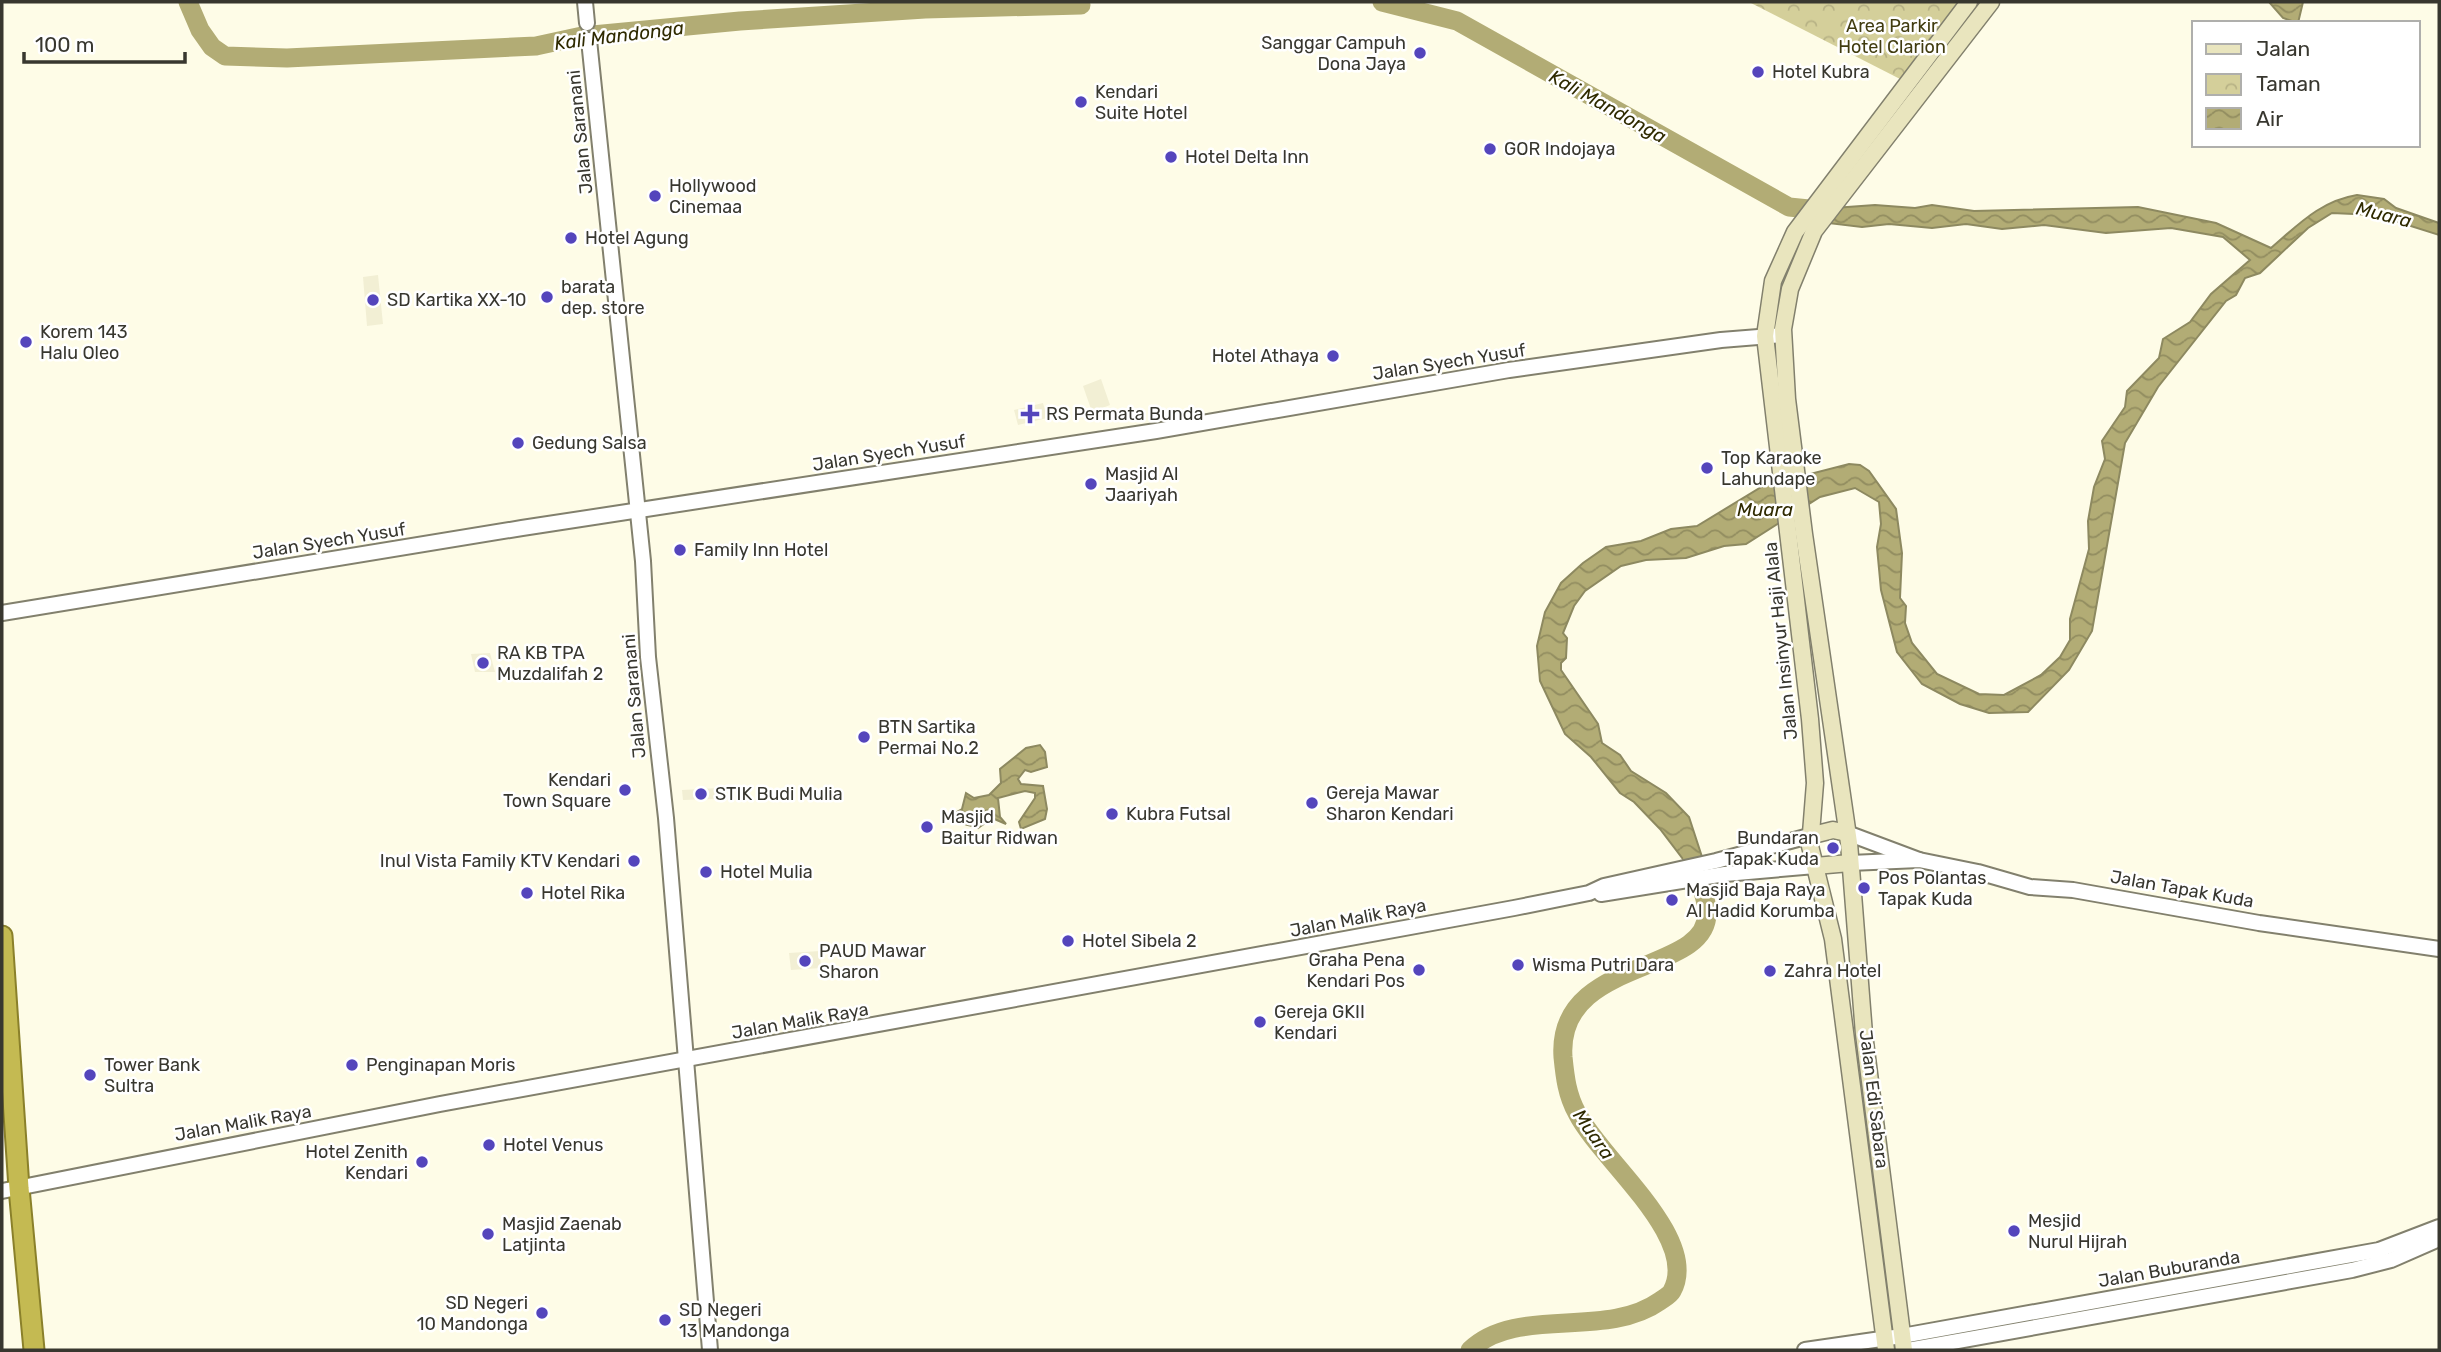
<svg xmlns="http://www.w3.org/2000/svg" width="2441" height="1352" font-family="Rubik,sans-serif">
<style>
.built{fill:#f2efd4}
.park{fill:url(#park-crowns)}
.water{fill:url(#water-waves);stroke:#8d8960;stroke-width:2}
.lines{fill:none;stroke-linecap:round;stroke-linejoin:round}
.river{stroke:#b2ac75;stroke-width:19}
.tertiary-casing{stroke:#82806d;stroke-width:18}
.secondary-casing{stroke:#82806d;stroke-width:19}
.trunk-casing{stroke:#8a802a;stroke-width:23}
.tertiary{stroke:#fff;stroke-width:14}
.secondary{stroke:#e9e5be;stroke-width:16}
.trunk{stroke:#c4ba52;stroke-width:19}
.poi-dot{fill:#5445bc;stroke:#fff;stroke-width:2.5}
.labels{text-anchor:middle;stroke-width:5;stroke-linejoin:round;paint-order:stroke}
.park-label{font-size:18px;fill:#413c10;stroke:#fff}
.poi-label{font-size:18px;fill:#38372f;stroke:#fff;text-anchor:start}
.street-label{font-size:18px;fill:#38372f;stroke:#fff}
.water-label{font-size:19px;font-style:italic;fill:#2f2a00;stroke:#fff}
</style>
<defs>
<pattern id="park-crowns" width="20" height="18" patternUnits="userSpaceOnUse" patternTransform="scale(1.75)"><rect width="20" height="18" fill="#d4cf9a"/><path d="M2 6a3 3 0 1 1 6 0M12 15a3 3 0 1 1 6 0" fill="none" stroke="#b7b285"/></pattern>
<pattern id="water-waves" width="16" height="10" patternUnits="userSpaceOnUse" patternTransform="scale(1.75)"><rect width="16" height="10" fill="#b2ac75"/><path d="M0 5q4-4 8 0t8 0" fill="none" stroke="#928d60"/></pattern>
</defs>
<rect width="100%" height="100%" fill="#fefce7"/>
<g class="built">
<path d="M378,275l5,49 -16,2 -4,-49z"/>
<path d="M1101,379l9,26 -18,7 -9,-26z"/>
<path d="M1043,403l4,15 -29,7 -4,-15z"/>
<path d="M490,653l5,19h-20l-4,-18z"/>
<path d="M719,788v11l-36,1 -1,-10z"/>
<path d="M820,951l1,17 -30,2 -2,-17z"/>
</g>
<path class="park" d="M1749,2h210l-55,79z"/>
<g class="water">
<path d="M2269,2h34l-5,21 -15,-5z"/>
<path d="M2357,195l27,4 12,9 43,15v12l-63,-20 -44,-2 -24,15 -48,45 -15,5 -9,17 -10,6 -68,86 -33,56 -33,188 -23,39 -41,42 -39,1 -29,-9 -38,-20 -25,-32 -16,-62 -4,-43 4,-23 -2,-22 -24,-14 -35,9 -74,47 -22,2 -38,12 -40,2 -25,6 -36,25 -11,15 -11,27 4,5 -1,20 -5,5v7l37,54 4,19 18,12 11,16 35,22 23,24 13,40 -16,6 -26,-34 -26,-27 -14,-9 -29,-36 -26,-23 -25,-53 -3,-35 8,-34 16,-29 22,-20 23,-16 35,-6 30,-12 26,-3 66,-40 86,-22 11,1 9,6 27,38 6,44 -2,45 6,8 -1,17 7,20 25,31 42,20 25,1 37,-20 19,-18 10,-17v-21l19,-70 -1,-28 6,-34 11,-28 -3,-18 23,-34 2,-16 32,-33 4,-19 27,-17 21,-28 39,-34 -27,-23 -52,-9 -65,5 -62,-8 -42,4 -36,-5 -34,4 -43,-4 -27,3 -34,-4 6,-15 41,-3 40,3 17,-3 42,6 164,-4 78,16 55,25c27,-23 49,-47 86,-53z"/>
<path d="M1040,745l5,7 2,15 -16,5 -6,-2 -7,9 3,5 22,2 4,23 -2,10 -24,10 -2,-7 16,-24v-5l-10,-2 -27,7 2,19 6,7 -14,-6 -14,10c-9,-4 -21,-2 -23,-15l7,-4 4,-16 8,5 15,-3 12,-12 -1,-14 26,-21z"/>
</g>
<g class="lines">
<g class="river">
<path d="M188,2l12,28 12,17 13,9 62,2 249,-12 46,-10 158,-15 185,-12 156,-4"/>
<path d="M1382,2l75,19 332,186 40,4"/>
<path d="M1470,1350c47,-45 135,-10 190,-49 4,-3 10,-6 12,-10 29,-53 -72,-132 -95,-178 -10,-18 -12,-36 -14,-56 -7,-101 146,-81 144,-145 0,-15 -10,-35 -15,-50"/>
</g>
<defs>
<g id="tertiary">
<path d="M585,2l2,21"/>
<path d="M589,40l54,521 5,96 18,161 44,532"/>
<path d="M2,613l520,-85 634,-97 353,-61 212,-30 62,-5"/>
<path d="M1847,833l72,27"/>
<path d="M1850,863l69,-3 59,12 52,15 43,3 186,33 180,26"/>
<path d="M1601,894l124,-20 90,-8"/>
<path d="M2,1191l438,-87 1074,-196 75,-15 15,-7 112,-25 93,-25"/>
<path d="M1805,1350l97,-14 477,-86 60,-23"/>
<path d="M1908,1350l444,-80 39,-10 48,-21"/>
</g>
<g id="secondary">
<path d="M1809,836l24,-6 14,3"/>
<path d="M1815,866l35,-3"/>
<path d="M1886,1350l-53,-411 -23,-93 5,-63 -5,-64 -45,-383 8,-55 22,-49 174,-230"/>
<path d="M1904,1350l-40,-316 -15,-191 -45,-309 -17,-135 -4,-70 7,-40 24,-58 177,-229"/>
</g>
<path id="trunk" d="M2,936l17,252 15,162"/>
</defs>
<use href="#tertiary" class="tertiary-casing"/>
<use href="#secondary" class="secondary-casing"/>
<use href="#trunk" class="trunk-casing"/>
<use href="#tertiary" class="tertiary"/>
<use href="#secondary" class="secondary"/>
<use href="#trunk" class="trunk"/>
</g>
<g class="poi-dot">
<circle cx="1420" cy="53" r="7"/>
<circle cx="1758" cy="72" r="7"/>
<circle cx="1081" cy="102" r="7"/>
<circle cx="1490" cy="149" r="7"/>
<circle cx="1171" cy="157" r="7"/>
<circle cx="655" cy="196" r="7"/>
<circle cx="571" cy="238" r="7"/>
<circle cx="547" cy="297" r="7"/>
<circle cx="373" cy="300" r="7"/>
<circle cx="26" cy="342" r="7"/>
<circle cx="1333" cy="356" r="7"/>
<path d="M1026.5 403.5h7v7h7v7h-7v7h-7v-7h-7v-7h7z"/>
<circle cx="518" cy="443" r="7"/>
<circle cx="1707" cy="468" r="7"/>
<circle cx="1091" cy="484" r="7"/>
<circle cx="680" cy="550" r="7"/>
<circle cx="483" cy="663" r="7"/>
<circle cx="864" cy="737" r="7"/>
<circle cx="625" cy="790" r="7"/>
<circle cx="701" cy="794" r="7"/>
<circle cx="1312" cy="803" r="7"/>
<circle cx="1112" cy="814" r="7"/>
<circle cx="927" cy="827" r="7"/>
<circle cx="1833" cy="848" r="7"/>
<circle cx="634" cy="861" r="7"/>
<circle cx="706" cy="872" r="7"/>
<circle cx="1864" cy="888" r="7"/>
<circle cx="527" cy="893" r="7"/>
<circle cx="1672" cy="900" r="7"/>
<circle cx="1068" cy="941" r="7"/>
<circle cx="805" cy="961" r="7"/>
<circle cx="1518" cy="965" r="7"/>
<circle cx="1419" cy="970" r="7"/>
<circle cx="1770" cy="971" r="7"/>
<circle cx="1260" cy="1022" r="7"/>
<circle cx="352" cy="1065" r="7"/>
<circle cx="90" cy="1075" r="7"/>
<circle cx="489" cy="1145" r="7"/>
<circle cx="422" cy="1162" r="7"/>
<circle cx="2014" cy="1231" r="7"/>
<circle cx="488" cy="1234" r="7"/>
<circle cx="542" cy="1313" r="7"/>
<circle cx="665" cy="1320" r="7"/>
</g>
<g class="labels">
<g class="park-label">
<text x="1892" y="32">Area Parkir<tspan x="1892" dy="21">Hotel Clarion</tspan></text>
</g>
<g class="poi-label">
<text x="1406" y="49" text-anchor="end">Sanggar Campuh<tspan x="1406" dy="21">Dona Jaya</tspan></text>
<text x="1772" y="78">Hotel Kubra</text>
<text x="1095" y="98">Kendari<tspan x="1095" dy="21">Suite Hotel</tspan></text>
<text x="1504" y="155">GOR Indojaya</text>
<text x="1185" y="163">Hotel Delta Inn</text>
<text x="669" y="192">Hollywood<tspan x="669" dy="21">Cinemaa</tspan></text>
<text x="585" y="244">Hotel Agung</text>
<text x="561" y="293">barata<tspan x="561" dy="21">dep. store</tspan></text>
<text x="387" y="306">SD Kartika XX-10</text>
<text x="40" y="338">Korem 143<tspan x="40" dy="21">Halu Oleo</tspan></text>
<text x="1319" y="362" text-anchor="end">Hotel Athaya</text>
<text x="1046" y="420">RS Permata Bunda</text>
<text x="532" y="449">Gedung Salsa</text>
<text x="1721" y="464">Top Karaoke<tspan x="1721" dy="21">Lahundape</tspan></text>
<text x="1105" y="480">Masjid Al<tspan x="1105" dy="21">Jaariyah</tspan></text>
<text x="694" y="556">Family Inn Hotel</text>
<text x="497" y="659">RA KB TPA<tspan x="497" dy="21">Muzdalifah 2</tspan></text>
<text x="878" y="733">BTN Sartika<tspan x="878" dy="21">Permai No.2</tspan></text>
<text x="611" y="786" text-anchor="end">Kendari<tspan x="611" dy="21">Town Square</tspan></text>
<text x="1326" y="799">Gereja Mawar<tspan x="1326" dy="21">Sharon Kendari</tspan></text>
<text x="715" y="800">STIK Budi Mulia</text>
<text x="1126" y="820">Kubra Futsal</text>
<text x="941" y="823">Masjid<tspan x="941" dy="21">Baitur Ridwan</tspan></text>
<text x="1819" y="844" text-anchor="end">Bundaran<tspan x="1819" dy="21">Tapak Kuda</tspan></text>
<text x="620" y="867" text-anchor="end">Inul Vista Family KTV Kendari</text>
<text x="720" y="878">Hotel Mulia</text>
<text x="1878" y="884">Pos Polantas<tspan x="1878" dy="21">Tapak Kuda</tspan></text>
<text x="1686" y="896">Masjid Baja Raya<tspan x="1686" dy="21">Al Hadid Korumba</tspan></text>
<text x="541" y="899">Hotel Rika</text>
<text x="1082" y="947">Hotel Sibela 2</text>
<text x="819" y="957">PAUD Mawar<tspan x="819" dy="21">Sharon</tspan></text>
<text x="1405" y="966" text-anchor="end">Graha Pena<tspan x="1405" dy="21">Kendari Pos</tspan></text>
<text x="1532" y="971">Wisma Putri Dara</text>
<text x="1784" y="977">Zahra Hotel</text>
<text x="1274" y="1018">Gereja GKII<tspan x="1274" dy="21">Kendari</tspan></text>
<text x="104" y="1071">Tower Bank<tspan x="104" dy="21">Sultra</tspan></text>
<text x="366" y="1071">Penginapan Moris</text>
<text x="503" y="1151">Hotel Venus</text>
<text x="408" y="1158" text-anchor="end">Hotel Zenith<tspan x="408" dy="21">Kendari</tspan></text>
<text x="2028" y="1227">Mesjid<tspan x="2028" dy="21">Nurul Hijrah</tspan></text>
<text x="502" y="1230">Masjid Zaenab<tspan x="502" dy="21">Latjinta</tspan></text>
<text x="528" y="1309" text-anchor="end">SD Negeri<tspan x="528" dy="21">10 Mandonga</tspan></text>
<text x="679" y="1316">SD Negeri<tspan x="679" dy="21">13 Mandonga</tspan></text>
</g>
<g class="street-label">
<text transform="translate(580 132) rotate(-96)" y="6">Jalan Saranani</text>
<text transform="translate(1449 362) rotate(-9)" y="6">Jalan Syech Yusuf</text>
<text transform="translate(889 453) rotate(-9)" y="6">Jalan Syech Yusuf</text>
<text transform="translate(329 541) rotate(-9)" y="6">Jalan Syech Yusuf</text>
<text transform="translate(1781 641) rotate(-96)" y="6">Jalan Insinyur Haji Alala</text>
<text transform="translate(634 696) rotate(-95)" y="6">Jalan Saranani</text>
<text transform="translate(2182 889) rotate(10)" y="6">Jalan Tapak Kuda</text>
<text transform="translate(1358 918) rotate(-11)" y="6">Jalan Malik Raya</text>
<text transform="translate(800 1021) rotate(-10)" y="6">Jalan Malik Raya</text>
<text transform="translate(1874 1099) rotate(83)" y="6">Jalan Edi Sabara</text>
<text transform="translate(243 1123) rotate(-10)" y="6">Jalan Malik Raya</text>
<text transform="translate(2169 1269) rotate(-10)" y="6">Jalan Buburanda</text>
</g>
<g class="water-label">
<text transform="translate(619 35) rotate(-7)" y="7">Kali Mandonga</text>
<text transform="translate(1608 106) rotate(29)" y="7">Kali Mandonga</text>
<text transform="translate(2384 214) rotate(14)" y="7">Muara</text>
<text x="1765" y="516">Muara</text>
<text transform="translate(1594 1134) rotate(55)" y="7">Muara</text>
</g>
</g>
<rect width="2441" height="1352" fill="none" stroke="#38372f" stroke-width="7"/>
<rect x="2192" y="21" width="228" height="126" fill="#ffffff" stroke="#afafac" stroke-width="2"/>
<rect x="2206" y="44" width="35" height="10" fill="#e9e5be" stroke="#afafac" stroke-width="2"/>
<text x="2256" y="56" font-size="21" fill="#38372f">Jalan</text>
<rect x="2206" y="74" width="35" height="21" fill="url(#park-crowns)" stroke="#afafac" stroke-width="2"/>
<text x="2256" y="91" font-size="21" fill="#38372f">Taman</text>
<rect x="2206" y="108" width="35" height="21" fill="url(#water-waves)" stroke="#afafac" stroke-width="2"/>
<text x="2256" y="126" font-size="21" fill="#38372f">Air</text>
<path d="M24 52v10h161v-10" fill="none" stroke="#38372f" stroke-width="3.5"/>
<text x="35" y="52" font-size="21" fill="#38372f" stroke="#ffffff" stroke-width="5" paint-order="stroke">100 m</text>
</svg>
